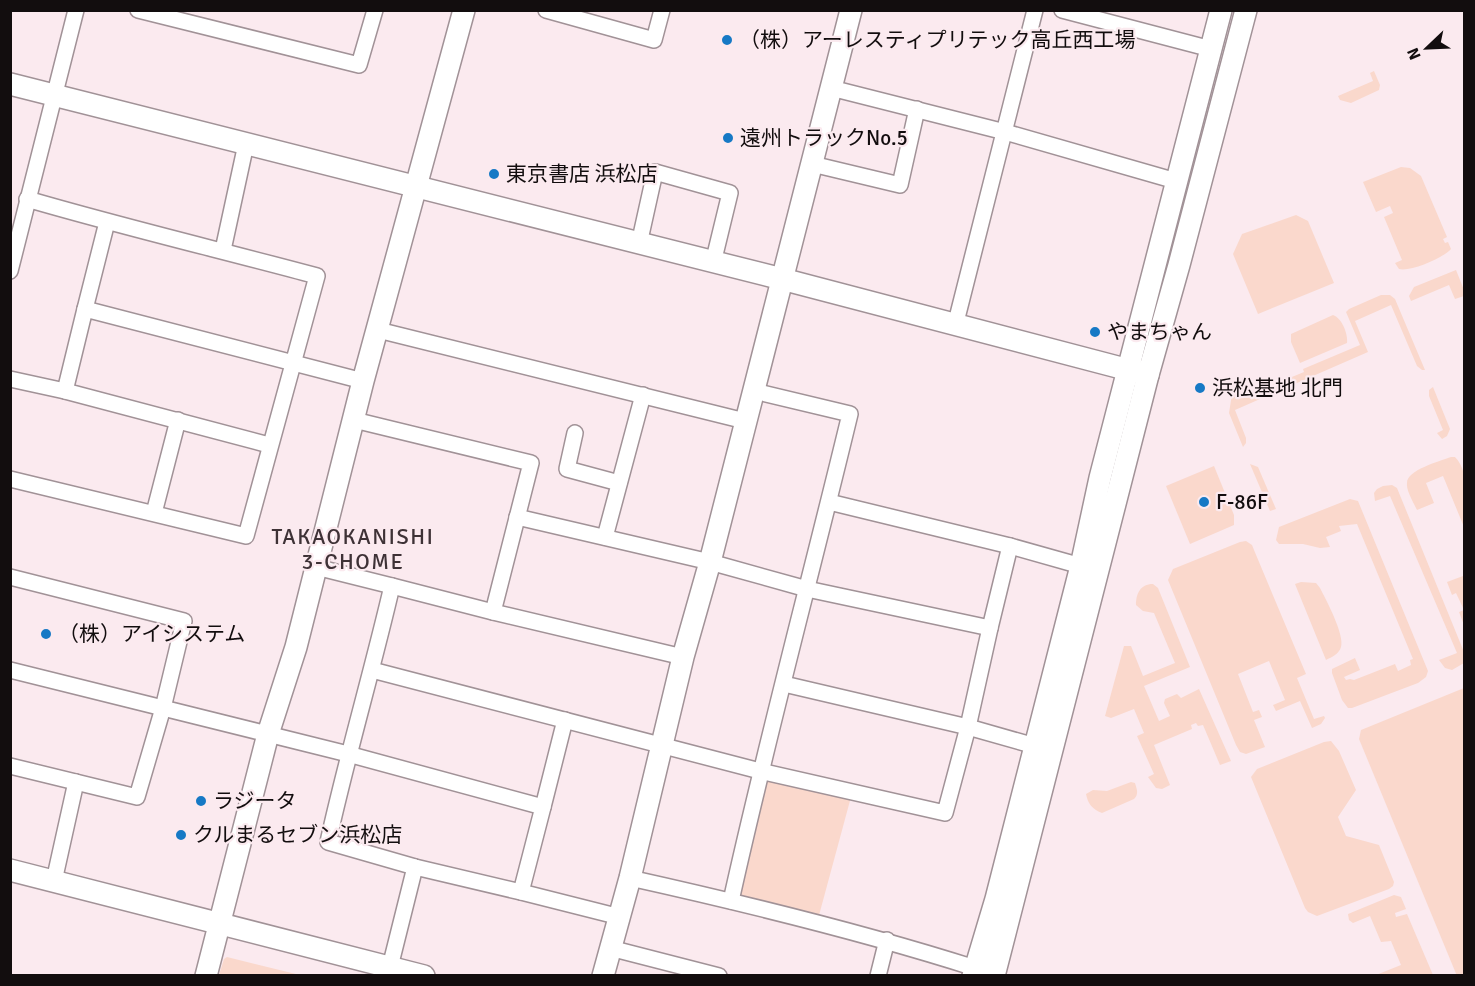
<svg xmlns="http://www.w3.org/2000/svg" width="1475" height="986" font-family="Signika,'Noto Sans JP',sans-serif">
<style>
.green{fill:#fad8cc}
.lines{fill:none;stroke-linecap:round;stroke-linejoin:round}
.street-casing{stroke:#a19297;stroke-width:18}
.secondary-casing{stroke:#a19297;stroke-width:24}
.street{stroke:#fff;stroke-width:15}
.secondary{stroke:#fff;stroke-width:21}
.poi-dot{fill:#1679c5;stroke:#fbeaef;stroke-width:2}
.labels{text-anchor:middle;stroke-width:4.5;stroke-linejoin:round;paint-order:stroke}
.poi-label{font-size:21px;fill:#120d0e;stroke:#fbeaef;text-anchor:start}
.neighbourhood-label{font-size:22px;letter-spacing:1.5px;fill:#3e3236;stroke:#fbeaef}
</style>
<rect width="100%" height="100%" fill="#fbeaef"/>
<g class="green">
<path d="M1374,71l6,14 -1,5 -28,13 -11,-3 -2,-4 35,-15 -3,-8z"/>
<path d="M1401,167l9,1 11,8 26,61 -4,2 2,4 3,-1 3,7c-8,9 -40,23 -52,20l-4,-6 7,-3 -18,-43 9,-4 -3,-7 -14,6 -13,-30z"/>
<path d="M1296,215l12,6 26,62 -76,31 -25,-60 9,-20z"/>
<path d="M1456,270l8,20v6l-9,3 -6,-14 -38,16 -2,-5 5,-9z"/>
<path d="M1381,295h9l5,4 30,71h-3l-5,-4 -26,-61 -36,16 13,31 -133,58 11,28v5l-3,4 -14,-34 3,-19 16,1 56,-23 -1,-3 57,-24 -14,-33 3,-3z"/>
<path d="M1333,315c9,3 15,19 14,28l-47,20 -9,-21v-8z"/>
<path d="M1433,387l17,42 -3,7 -5,3 -5,-6 6,-3 -14,-34v-6z"/>
<path d="M1451,457h4c16,16 10,49 9,70l-21,-51 -17,7 8,20 -17,7c-3,-7 -11,-19 -10,-27 0,-13 33,-22 44,-26z"/>
<path d="M1250,464l8,3 18,42 -6,2z"/>
<path d="M1214,466l20,49v10l-44,19 -24,-58z"/>
<path d="M1392,485l5,3 67,164v11l-12,7 -7,-2 -6,-8 18,-7 -67,-157 -15,5 -1,-8 3,-4 6,-3z"/>
<path d="M1350,499l8,2 70,170 -2,6 -8,6 -66,25h-4l-6,-8 -10,-27v-4l23,-11 5,12 -16,7 2,3 4,-1 4,1 41,-16 3,7 13,-6 -1,-5 3,-1 -56,-135 -18,2 2,5 -15,6 4,10 -10,1 -17,-4h-24l-3,-4 3,-13z"/>
<path d="M1246,541l6,4 2,5 52,124 -9,4 17,41 10,-3 1,2 -4,6 -9,4 -12,-27 -24,10 -3,-6 12,-5 -16,-39 -31,13 15,38 6,-2 3,7 -8,3 11,27 -19,7 -6,-2 -4,-7 -68,-165 5,-11 67,-27z"/>
<path d="M1463,576l1,2v47l-5,-13 5,-2 -8,-17 -4,2 -5,-13z"/>
<path d="M1301,582l15,1 4,5c6,12 25,47 21,59 -2,7 -9,10 -15,13l-31,-76z"/>
<path d="M1153,584l5,4 32,79 -46,19 15,35 11,-5 -6,-13 1,-4 12,-5 4,4 18,-9 32,72 -11,4 -17,-40 -5,1 -2,-3 -5,2 1,4 -38,16 16,40 -8,4 -6,-1 -8,-11 6,-3 -17,-38 7,-3 -10,-24 -23,9 -6,-2 19,-70h7l12,30 32,-13 -21,-50 -11,-2 -7,-6c0,-11 4,-21 17,-21z"/>
<path d="M1464,688v287l-7,1 -98,-237 2,-9z"/>
<path d="M1331,741l8,10 17,39 -18,27 8,19 33,9 15,37 -1,4 -4,3 -72,27 -9,-4 -3,-4 -54,-131 6,-8 67,-27z"/>
<path d="M764,778l87,19 -33,122 -83,-20z"/>
<path d="M1131,782l4,1c2,7 4,11 -1,16l-32,14c-10,-4 -14,-9 -16,-19l7,-4 14,1z"/>
<path d="M1394,895l7,2 5,12 -11,4 1,4 11,-3 26,61h-57l25,-10 -10,-24 -10,1 -11,-26 -17,7 -4,-3 -1,-6z"/>
<path d="M227,957l73,18h-81l5,-16z"/>
</g>
<g class="lines">
<defs>
<g id="street">
<path d="M138,10l221,55 16,-55"/>
<path d="M546,10l108,30 8,-30"/>
<path d="M1062,10l149,39"/>
<path d="M831,88l174,44 171,49"/>
<path d="M812,164l88,21 17,-76"/>
<path d="M639,244l16,-72 75,21 -17,70"/>
<path d="M223,250l23,-106"/>
<path d="M10,271l66,-261"/>
<path d="M85,309l22,-87"/>
<path d="M955,326l80,-316"/>
<path d="M378,330l367,91"/>
<path d="M10,379l55,12"/>
<path d="M354,420l177,43 -38,149"/>
<path d="M575,433l-8,36 52,14"/>
<path d="M269,445l-204,-54 20,-82 278,72"/>
<path d="M10,479l236,57 71,-260c-97,-26 -194,-49 -290,-77"/>
<path d="M829,502l181,44 71,20"/>
<path d="M154,513l24,-93"/>
<path d="M605,537l38,-142"/>
<path d="M316,567l76,19c-20,86 -45,170 -64,256l87,25 106,25"/>
<path d="M10,577l174,44 -21,87 -26,89 -127,-31"/>
<path d="M392,586l101,26 190,45"/>
<path d="M990,628l20,-82"/>
<path d="M10,670l338,84 195,53 -22,85 99,25"/>
<path d="M372,670l388,101 185,42 23,-86 22,-99 -183,-39 -97,-27 -193,-45"/>
<path d="M784,684l184,43 67,19"/>
<path d="M543,807l22,-87"/>
<path d="M630,878c117,26 232,54 345,90"/>
<path d="M54,881l22,-99"/>
<path d="M731,901c36,-163 80,-325 119,-487l-96,-23"/>
<path d="M610,948l109,28"/>
<path d="M390,967l25,-100"/>
<path d="M878,976l9,-36"/>
</g>
<g id="secondary">
<path d="M10,84l772,195 366,96"/>
<path d="M10,870l414,106"/>
<path d="M206,976l62,-242 28,-87 67,-266 101,-371"/>
<path d="M603,976l27,-98 53,-221 27,-95 141,-552"/>
<path d="M973,976l23,-77 85,-333 19,-88 121,-468"/>
<path d="M994,976l154,-601 31,-110 67,-255"/>
</g>
</defs>
<use href="#street" class="street-casing"/>
<use href="#secondary" class="secondary-casing"/>
<use href="#street" class="street"/>
<use href="#secondary" class="secondary"/>
</g>
<g class="poi-dot">
<circle cx="727" cy="40" r="6"/>
<circle cx="728" cy="138" r="6"/>
<circle cx="494" cy="174" r="6"/>
<circle cx="1095" cy="332" r="6"/>
<circle cx="1200" cy="388" r="6"/>
<circle cx="1204" cy="502" r="6"/>
<circle cx="46" cy="634" r="6"/>
<circle cx="201" cy="801" r="6"/>
<circle cx="181" cy="835" r="6"/>
</g>
<g class="labels">
<g class="poi-label">
<text x="739" y="47">（株）アーレスティプリテック高丘西工場</text>
<text x="740" y="145">遠州トラックNo.5</text>
<text x="506" y="181">東京書店 浜松店</text>
<text x="1107" y="339">やまちゃん</text>
<text x="1212" y="395">浜松基地 北門</text>
<text x="1216" y="509">F-86F</text>
<text x="58" y="641">（株）アイシステム</text>
<text x="213" y="808">ラジータ</text>
<text x="193" y="842">クルまるセブン浜松店</text>
</g>
<g class="neighbourhood-label">
<text x="353" y="544">TAKAOKANISHI<tspan x="353" dy="25">3-CHOME</tspan></text>
</g>
</g>
<rect width="1475" height="986" fill="none" stroke="#120d0e" stroke-width="24"/>
<g transform="translate(1427 48) rotate(247)" stroke="#fbeaef" stroke-width="4.5" paint-order="stroke">
<path d="M0-4.5L10 22L0 15L-10 22Z" fill="#120d0e"/>
<text y="-9" font-size="16" font-weight="bold" text-anchor="middle" fill="#120d0e">N</text>
</g>
</svg>
